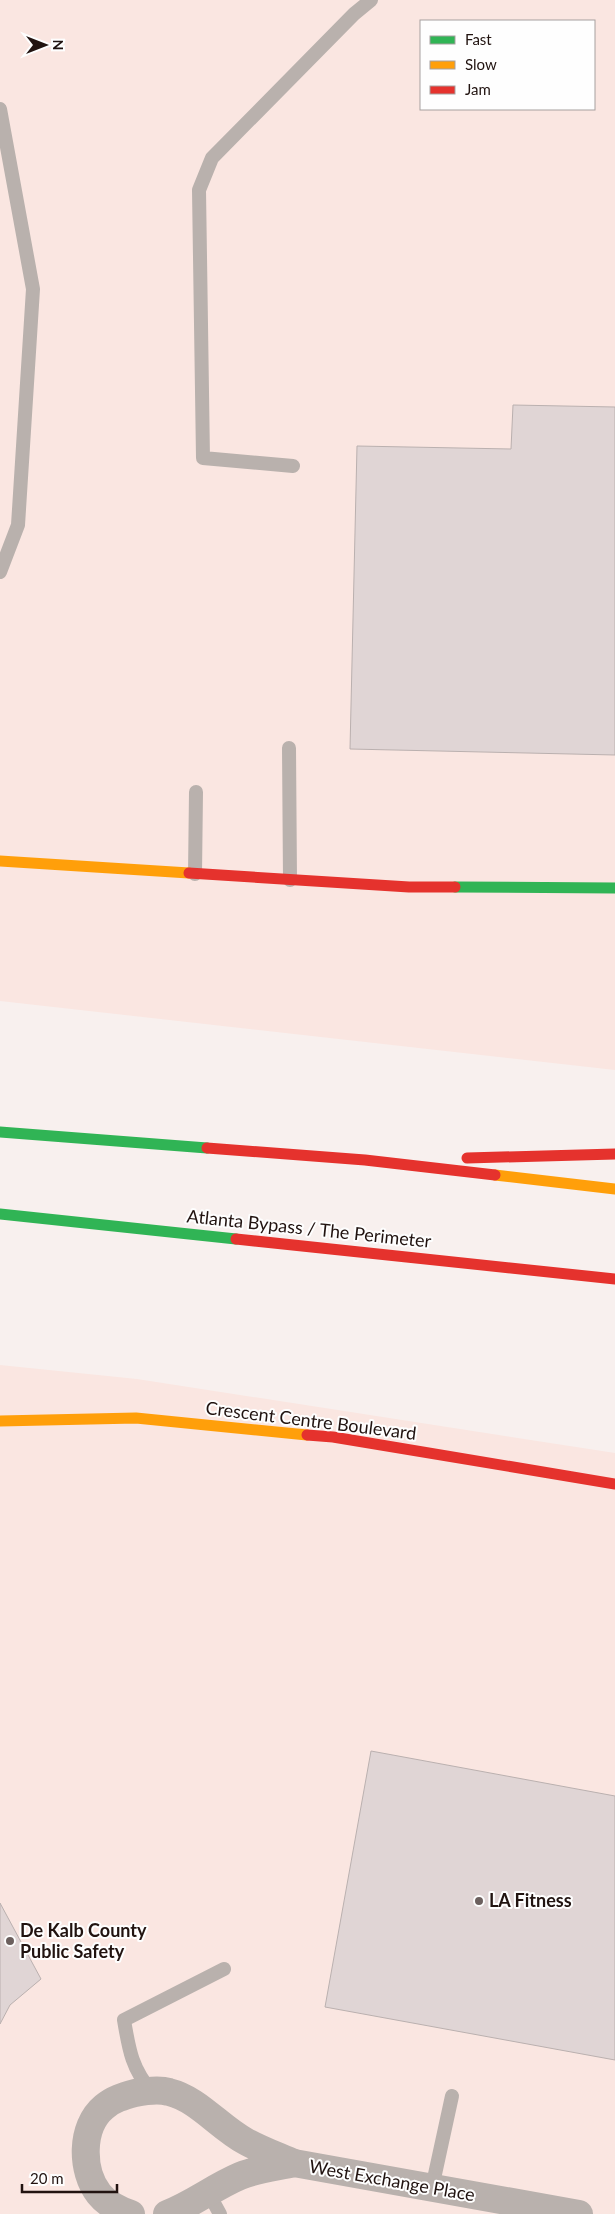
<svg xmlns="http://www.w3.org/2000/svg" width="615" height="2214" font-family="Lato,sans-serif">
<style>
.built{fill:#fae6e1;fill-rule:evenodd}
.building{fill:#e0d5d5;stroke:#bab0af}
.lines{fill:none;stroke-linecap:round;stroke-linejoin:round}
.lane{stroke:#b9b1ad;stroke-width:14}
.street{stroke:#b9b1ad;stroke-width:28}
.fast{stroke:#30b455;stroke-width:11}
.slow{stroke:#ff9f0a;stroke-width:11}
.jam{stroke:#e5322d;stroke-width:11}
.poi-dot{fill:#6c605e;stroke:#fefefe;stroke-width:2}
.labels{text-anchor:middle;stroke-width:4;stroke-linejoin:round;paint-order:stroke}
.street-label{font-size:18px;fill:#211310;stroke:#fefefe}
.poi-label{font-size:18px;font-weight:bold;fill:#211310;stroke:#fefefe;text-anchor:start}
</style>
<rect width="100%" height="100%" fill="#f8f0ee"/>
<g class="built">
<path d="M0,0h615v1070l-615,-69zM421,21h173v88h-173z"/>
<path d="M0,1365l137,14 478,74v761h-615z"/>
</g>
<g class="building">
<path d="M513,405l102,2v348l-265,-6 7,-303 154,3z"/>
<path d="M371,1751l244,45v264l-290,-53z"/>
<path d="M0,1903l41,76 -31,26 -10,19z"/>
</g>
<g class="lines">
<g class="lane">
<path d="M0,109l33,180 -15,236 -18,47"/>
<path d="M293,466l-90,-8 -4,-268 13,-32 142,-144 17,-14"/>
<path d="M289,748l1,132"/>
<path d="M195,874l1,-82"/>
<path d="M152,2092c-20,-23 -23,-42 -28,-72l100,-51"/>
<path d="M432,2188l20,-92"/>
<path d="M208,2192l12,22"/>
</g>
<g class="street">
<path d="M294,2163l285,51"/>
<path d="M131,2214c-12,-4 -24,-10 -32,-20 -18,-23 -19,-67 5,-87 9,-8 20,-11 31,-14 10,-2 24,-4 34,-1 29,7 50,35 76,49 16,9 33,15 49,22 -18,4 -37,6 -54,13 -26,11 -47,28 -73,38"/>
</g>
<g class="fast">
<path d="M455,887l160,1"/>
<path d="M0,1132l207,16"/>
<path d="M0,1214l236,25"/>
</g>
<g class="slow">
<path d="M0,861l189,12"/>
<path d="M495,1175l120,14"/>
<path d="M0,1421l136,-3 171,17"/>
</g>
<g class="jam">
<path d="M189,873l220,14h46"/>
<path d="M207,1148l158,12 130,15"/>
<path d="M467,1158l148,-4"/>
<path d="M236,1239l379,40"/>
<path d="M307,1435l26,2 282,47"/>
</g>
</g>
<g class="poi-dot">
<circle cx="479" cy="1901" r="5"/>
<circle cx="10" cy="1941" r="5"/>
</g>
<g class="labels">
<g class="street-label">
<text transform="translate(309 1229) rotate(6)" y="6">Atlanta Bypass / The Perimeter</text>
<text transform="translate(311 1421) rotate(7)" y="6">Crescent Centre Boulevard</text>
<text transform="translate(392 2181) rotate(10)" y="6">West Exchange Place</text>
</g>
<g class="poi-label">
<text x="489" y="1907">LA Fitness</text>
<text x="20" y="1937">De Kalb County<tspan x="20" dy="21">Public Safety</tspan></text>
</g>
</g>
<rect x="420" y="20" width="175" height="90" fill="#fefefe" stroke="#a6a09f"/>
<rect x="430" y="36" width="25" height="8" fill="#30b455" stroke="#a6a09f"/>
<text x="465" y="45" font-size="15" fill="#211310">Fast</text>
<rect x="430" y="61" width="25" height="8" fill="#ff9f0a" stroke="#a6a09f"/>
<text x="465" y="70" font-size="15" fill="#211310">Slow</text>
<rect x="430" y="86" width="25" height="8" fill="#e5322d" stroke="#a6a09f"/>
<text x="465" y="95" font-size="15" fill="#211310">Jam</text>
<g transform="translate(45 45) rotate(90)" stroke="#fefefe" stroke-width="4" paint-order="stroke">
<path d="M0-4L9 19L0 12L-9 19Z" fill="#211310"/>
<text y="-8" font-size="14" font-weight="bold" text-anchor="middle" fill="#211310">N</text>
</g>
<path d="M22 2184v8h95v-8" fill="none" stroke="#211310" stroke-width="2.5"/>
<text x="30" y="2184" font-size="15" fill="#211310" stroke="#fefefe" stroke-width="4" paint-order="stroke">20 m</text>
</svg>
